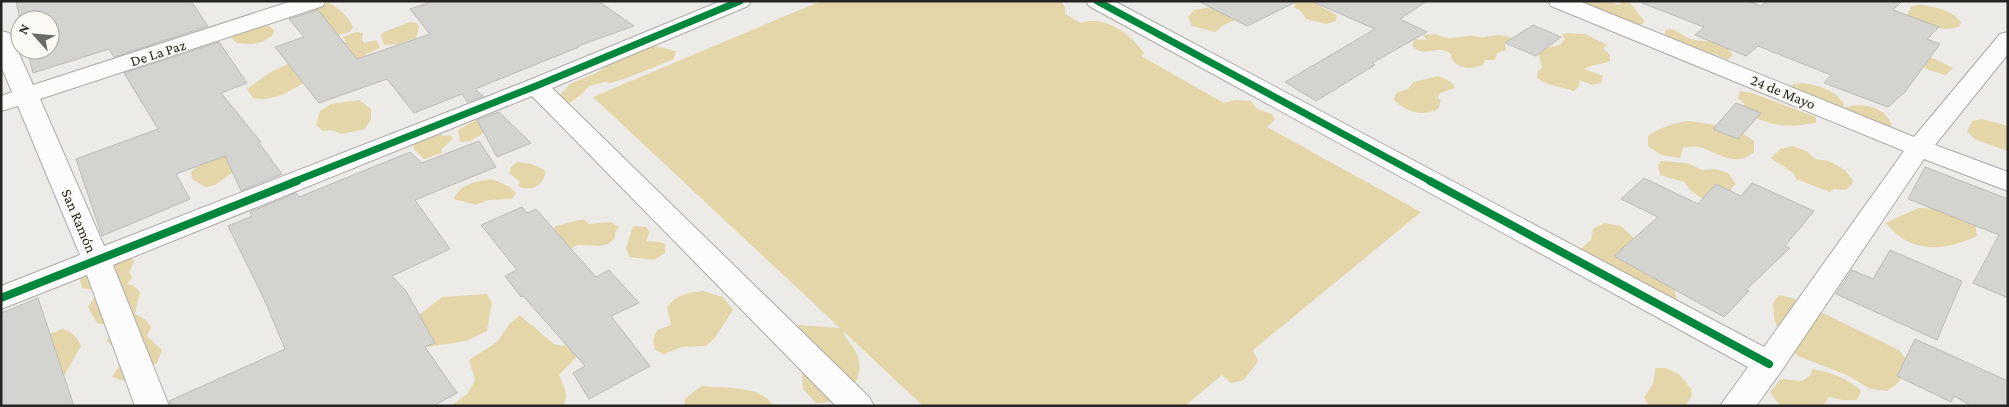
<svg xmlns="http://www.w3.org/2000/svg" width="2009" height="407" font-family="'Crimson Pro',serif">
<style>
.green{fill:#e5d6a9}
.building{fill:#d3d3d0;stroke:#bcbbb8}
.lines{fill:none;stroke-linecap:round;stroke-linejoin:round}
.minor-casing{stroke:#acaba8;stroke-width:2}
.minor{fill:#fcfcfc;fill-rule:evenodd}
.cycleway-far1-casing{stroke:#fbf9f3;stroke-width:9}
.cycleway-casing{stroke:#fbf9f3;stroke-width:11}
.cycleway-far1{stroke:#00873e;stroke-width:7}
.cycleway{stroke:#00873e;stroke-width:8}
.labels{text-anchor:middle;stroke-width:4;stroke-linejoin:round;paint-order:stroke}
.street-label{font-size:15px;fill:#252422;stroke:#fbf9f3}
</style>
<rect width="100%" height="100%" fill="#ecebe8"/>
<g class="green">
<path d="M821,1h240l4,6v7l16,9c25,-8 49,11 63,30l-3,3 83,47 11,-3 16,1 6,8 15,5 3,6 -8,7 154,85 -168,138 5,11 -14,19 -13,3 -9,-8 -37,31h-262l-81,-76c4,9 16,21 17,31 4,26 -18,43 -43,42l-13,-14 -1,-17 -8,-15 4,-32 42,3 -247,-231z"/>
<path d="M1296,1h15l26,14 -1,6 -10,3 -20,-5 -5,-8 -7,-4z"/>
<path d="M1580,1h29l11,4 2,-4c12,0 13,11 22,19l-1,4h-7l-55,-18z"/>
<path d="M328,3c11,4 19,13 25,24l-3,5 -13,3 -38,-18z"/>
<path d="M1921,5c14,2 31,5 40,17l-2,5c-17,5 -38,-1 -52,-12l5,-9z"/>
<path d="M1211,7l29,11 -15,6 -10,8 -23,-6 -4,-9 6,-7z"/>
<path d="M410,22l7,1 2,4 -3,11 -17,6 -15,1 -3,-10 3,-3z"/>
<path d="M262,25l7,1 5,4 -2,6c-12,9 -22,9 -36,7l-5,-6z"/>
<path d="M1669,29c9,1 13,7 22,10 17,5 29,-3 42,16l-6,5 -14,-7 2,5 -46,-18 -4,-5v-5z"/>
<path d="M356,32l7,1 -1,7 2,3 13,-3 3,8 -14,6 -1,5 -14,6 -14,-19 9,-4 -3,-5z"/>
<path d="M1565,33l20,1 22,11 -4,3 7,7v6c-9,4 -18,3 -26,8l19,7 -2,7 -9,2 -13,-5 1,5 -6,6c-12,-4 -28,-6 -37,-13l1,-7 4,-3 -4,-18 22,-5 5,-6 -3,-4z"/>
<path d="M1435,34c15,7 19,3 34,2 6,-1 11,2 16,1 11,-2 16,-3 27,1l-7,5 1,7 -9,3 -2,7h-10l-2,5c-10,5 -32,4 -32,-11 -14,-11 -28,6 -39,-9l3,-6 12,1 -4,-5z"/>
<path d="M654,46l22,5 -2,8 -47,19 -16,5 -6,-1 -16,4 -8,9 -12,8 -13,-4 14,-15 28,-12 25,-17z"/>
<path d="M1927,55l26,13 -7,7 -17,-5 -8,-4z"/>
<path d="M298,59l18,17c-20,11 -40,27 -63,22l-6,-9 22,-16z"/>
<path d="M1438,76l12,5 5,7 -15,5 -2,5 3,3 -3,8c-17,8 -31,3 -44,-9l2,-7 12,-4 6,-7z"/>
<path d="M1803,83c14,2 33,7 41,21l-2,5c17,-8 44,-3 50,17l-10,1 -94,-38 5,-5z"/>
<path d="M1740,91l12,2 64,24v6c-32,5 -45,4 -73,-12l1,-8 -6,-5z"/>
<path d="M359,100l12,9v10l-6,10 -24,5 -8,-4 -10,1 -7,-6 4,-14 11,-7z"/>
<path d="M478,119l12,3 3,6 -23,13 -10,1 -2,-12z"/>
<path d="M1982,119l26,7v25l-32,-11 -9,-8 5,-11z"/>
<path d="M1689,121c21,3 49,7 65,20v11c-16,15 -34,3 -51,-4 -6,-2 -14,-1 -20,-1l-3,11 -19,-3 -13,-9v-10c14,-9 25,-13 41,-15z"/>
<path d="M435,131l9,5 6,-1 3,3 -11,11v4l-18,6 -10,-10v-10z"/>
<path d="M1793,146l15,6 7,7 14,2 16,9 7,9 1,4 -7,7 -12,-1 -4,3 -34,-13 -3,-6 -22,-15 9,-9z"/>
<path d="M226,154l10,16 -21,15 -10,2 -13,-8 -1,-7c10,-10 21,-14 35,-18z"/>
<path d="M1661,161l26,2 15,7 13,-1 13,4 8,11 -8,9 -25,6 -13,-9 -6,-8 -24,-7 -2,-9z"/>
<path d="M517,162l14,2 14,6c1,15 -14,23 -27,16l2,-4 -11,-9 2,-6z"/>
<path d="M492,179l18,8 6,6 -4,6 -24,1 -12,5 -22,-6c6,-15 23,-18 38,-20z"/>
<path d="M1919,208l26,1 30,13 2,14c-22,10 -47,17 -70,5 -8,-4 -15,-12 -22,-18z"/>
<path d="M584,219l4,5 23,-2 8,5 -4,6v5l-7,6 -8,2 -22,-1 -12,6 -17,-17 7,-8z"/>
<path d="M1604,223l17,3 17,16 35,42 4,17 -101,-48 15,-13 2,-11z"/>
<path d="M633,226l13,1 3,4 -2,10 13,1 5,2v9l-11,7 -25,-3 -3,-9z"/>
<path d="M122,255l11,4 1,3 -5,10 3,5 -5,7 6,1 7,7 -5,22 11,6 5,7 -4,9 15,14 -5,13 -30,19 -15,-5 11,-17 -4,-13 -8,-2 -4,-4 3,-10 -4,-6 -9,-2 -9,-16 7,-11 -1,-6 -12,-2 -2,-8 5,-9z"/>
<path d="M703,291l20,6 10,13 -19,29 -8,7 -25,1 -17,7 -9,-4 -2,-10 4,-10 14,-5 -4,-18c11,-13 19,-14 36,-16z"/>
<path d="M487,294l5,9 -5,28 -21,10 -46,7 -1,-33 23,-18z"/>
<path d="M1779,295l13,3 107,52 12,15 -15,20 -9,6 -17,-2 -21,-13 -51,-20 -18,-21 -6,-16 -1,-16z"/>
<path d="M520,315c6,7 14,11 21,18 15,14 17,16 37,8l5,9 -24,25c5,11 10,20 4,31h-112l17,-13 7,-13 -6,-20 28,-18 13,-19z"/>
<path d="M62,329c10,2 15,8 19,17l-17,30 -25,-38z"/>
<path d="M1655,368h11l14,7 11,14 1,7 -7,10h-36l-5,-9c8,-10 11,-16 11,-29z"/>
<path d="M1812,369c20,3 33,9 49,21l-4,10h-15l-13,-3 -6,9h-43l-10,-14 11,-13 21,2 9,-6z"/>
<path d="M701,386c19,2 63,-1 72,20h-89l1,-7z"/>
</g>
<g class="building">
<path d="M16,1h175l17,25 -94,31 -5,-8 -76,24 -6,-23h23v-30h-30z"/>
<path d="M434,1h164l36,25 -56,20 1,1 -104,42 8,7 -16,6 -5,-8 -48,19 -27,-34 -68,24 -44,-56 29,-10 -15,-18 29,-9 39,49 73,-25 -20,-25z"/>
<path d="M1198,1h100l-51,25z"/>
<path d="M1311,1h116l-27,18 27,13 -55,31 3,2 -59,36 -31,-19 90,-53z"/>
<path d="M1642,1h106l13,5 6,-5h135l-9,9 46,17 -12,12 13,5 -35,48 -17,15 -64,-24 7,-8 -73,-29 -12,10 -51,-21 9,-8 -62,-24z"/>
<path d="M1533,25l28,12 -25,19 -31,-13z"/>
<path d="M219,42l28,41 -26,10 40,49 -2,1 23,31 -41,17 -16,-35 -49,18 14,25 -88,37 -26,-77 82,-30 -34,-56z"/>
<path d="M1736,103l25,10 -23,26 -25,-10z"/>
<path d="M499,112l32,31 -34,14 -20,-37z"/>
<path d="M479,141l17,26 -81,33 35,49 -58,27 14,15 29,52 -10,4 32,46 -24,13h-262l-2,-5 116,-52 -21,-50 -36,-73 24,-10 -2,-4 46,-19 3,4 111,-45 12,11z"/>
<path d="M1925,167l83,32v99l-35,-15 26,-48 -91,-36z"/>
<path d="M1644,178l54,26 18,-20 25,12 11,-13 62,28 -29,35 5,2 -44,42 3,1 -25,26 -110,-61 44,-39 -37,-18z"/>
<path d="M522,207l5,6 9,-4 60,68 13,-7 30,33 -28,13 39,50 -61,33 -16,-26 12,-7 -62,-70 -2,1 -16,-21 12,-6 -36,-45z"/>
<path d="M1890,250l72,31 -25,59 -101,-46 16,-24 21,9z"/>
<path d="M38,298l36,108h-73v-93z"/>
<path d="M1915,339l93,42v25h-36l-18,-10 -3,6 -54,-26z"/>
</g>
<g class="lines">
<defs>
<g id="minor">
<path d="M292,1h34l-3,5 -283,93 64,147 423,-165 194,-80h30l-3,5 -196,82 317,309 5,9h-38l-304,-310 -419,169 56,141h-34l-48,-131 -86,34v-23l79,-31 -62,-149 -17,5v-15l11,-4 -11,-26v-35l8,2 3,5 21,47z"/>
<path d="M1086,1h28l650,346 140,-196 -353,-145 -3,-5h31l335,136 86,-103 8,-2v22l-73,91 73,27v19l-84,-32 -144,214 -24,33h-36l28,-39 -659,-361z"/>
</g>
</defs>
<use href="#minor" class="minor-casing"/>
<use href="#minor" class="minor"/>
<defs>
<g id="cycleway-far1">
<path d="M1097,1l335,181"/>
<path d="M293,182l243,-96 204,-85"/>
</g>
<g id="cycleway">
<path d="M1430,181l339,183"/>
<path d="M1,298l296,-117"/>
</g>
</defs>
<use href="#cycleway-far1" class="cycleway-far1-casing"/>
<use href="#cycleway" class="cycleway-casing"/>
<use href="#cycleway-far1" class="cycleway-far1"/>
<use href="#cycleway" class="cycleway"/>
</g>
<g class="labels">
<g class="street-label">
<text transform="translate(158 53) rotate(-18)" y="5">De La Paz</text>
<text transform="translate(1783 92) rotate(22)" y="5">24 de Mayo</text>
<text transform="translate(79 221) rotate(67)" y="5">San Ramón</text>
</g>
</g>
<rect width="2009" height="407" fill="none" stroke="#252422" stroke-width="5"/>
<g transform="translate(35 35) rotate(297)"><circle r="24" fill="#fbf9f3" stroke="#a5a49f"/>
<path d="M0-4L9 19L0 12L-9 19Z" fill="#6b6a67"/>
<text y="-8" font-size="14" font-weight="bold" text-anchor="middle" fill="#252422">N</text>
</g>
</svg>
